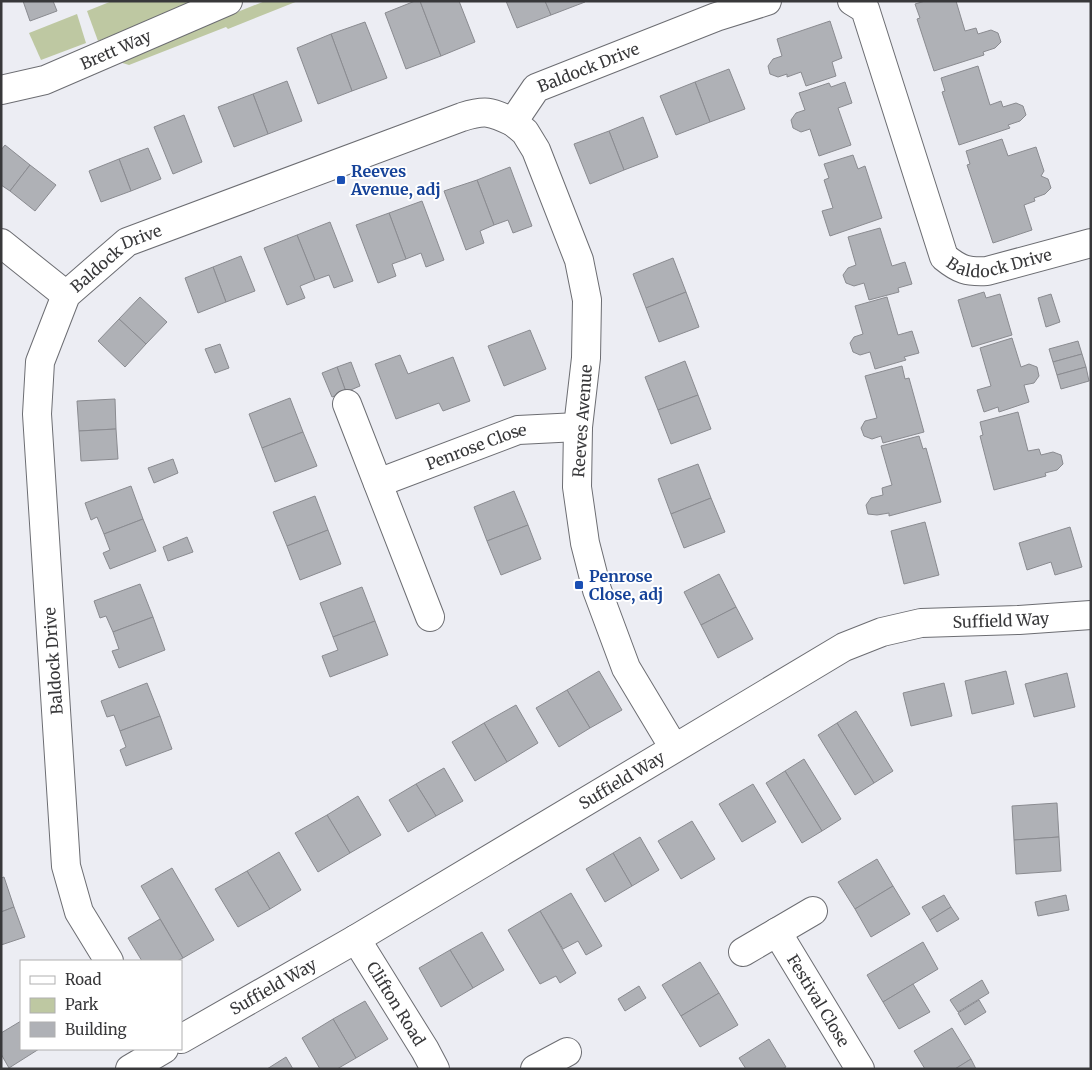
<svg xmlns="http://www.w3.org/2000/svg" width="1092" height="1070" font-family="Merriweather,serif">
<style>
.green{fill:#bec8a2}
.building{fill:#afb1b6;stroke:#8a8b90}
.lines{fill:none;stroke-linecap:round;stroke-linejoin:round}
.minor-casing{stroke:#6c6d72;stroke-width:30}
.minor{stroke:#fff;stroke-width:28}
.transit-dot{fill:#1a4fb4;stroke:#fff;stroke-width:2}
.labels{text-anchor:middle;stroke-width:4;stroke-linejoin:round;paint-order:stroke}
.street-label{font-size:16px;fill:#38383a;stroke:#fff}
.transit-label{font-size:16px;font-weight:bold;fill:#164399;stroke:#fff;text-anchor:start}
</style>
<rect width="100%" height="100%" fill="#ecedf3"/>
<g class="green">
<path d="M112,1h79l-5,6 -88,34 -11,-30z"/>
<path d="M265,1h33l-70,28 -2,-2 -97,38 -13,-4z"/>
<path d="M77,14l9,29 -45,17 -12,-27z"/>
</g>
<g class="building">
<path d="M23,1h30l4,10 -27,10z"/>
<path d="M415,1h5l21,55 -35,13 -21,-56z"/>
<path d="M420,1h39l16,41 -34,14z"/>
<path d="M506,1h39l6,14 -34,13z"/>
<path d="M545,1h40v1l-34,13z"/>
<path d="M925,1h31l9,30 11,-3 2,6 13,-4 7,3 3,9 -6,6 -12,4 1,3 -50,16 -17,-52 3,-1 -5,-14z"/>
<path d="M830,21l12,37 -10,4 4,14 -30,10 -5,-14 -14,5v-3l-9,3 -8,-3 -2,-8 5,-7 9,-3 -5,-17z"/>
<path d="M365,22l22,56 -35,13 -21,-57z"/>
<path d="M331,34l21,57 -34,13 -21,-56z"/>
<path d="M978,66l12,39 11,-4 2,6 13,-4 7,3 3,9 -6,6 -12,4 2,3 -51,17 -17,-53 3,-1 -4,-13z"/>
<path d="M729,69l16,40 -35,13 -15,-40z"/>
<path d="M287,81l15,40 -34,13 -15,-40z"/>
<path d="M695,82l15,40 -34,13 -16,-39z"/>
<path d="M845,82l7,21 -14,5 13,37 -32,11 -9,-27 -9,3 -8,-4 -2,-8 5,-7 9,-3 -6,-17 30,-10 2,4z"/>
<path d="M253,94l15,40 -34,13 -16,-40z"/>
<path d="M184,115l18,47 -29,12 -19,-47z"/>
<path d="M643,117l15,40 -34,13 -15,-39z"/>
<path d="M609,131l15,39 -34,14 -16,-40z"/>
<path d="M1002,139l6,17 28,-9 8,24 -3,5 7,3 3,9 -6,6 -11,4 1,3 -11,4 8,25 -39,13 -26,-78 3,-1 -4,-13z"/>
<path d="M5,145l25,20 -20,26 -9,-6v-35z"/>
<path d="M148,148l13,31 -30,12 -12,-32z"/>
<path d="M853,155l5,14 7,-3 17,52 -52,18 -8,-25 11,-3 -9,-28 5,-2 -5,-14z"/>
<path d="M119,159l12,32 -30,11 -12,-31z"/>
<path d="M30,165l26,20 -21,26 -25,-20z"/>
<path d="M510,167l22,59 -19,7 -5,-13 -14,5 -17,-45z"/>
<path d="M477,180l17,45 -14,6 4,12 -18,7 -22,-59z"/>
<path d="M422,201l22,59 -18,7 -5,-14 -15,6 -17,-46z"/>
<path d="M389,213l17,46 -14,5 4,12 -18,7 -22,-58z"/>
<path d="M330,222l23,59 -19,7 -5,-13 -14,5 -18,-45z"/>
<path d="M880,228l12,38 13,-4 7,22 -14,4 1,4 -30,8 -5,-17 -10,3 -8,-3 -3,-8 5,-7 8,-3 -8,-28z"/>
<path d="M297,235l18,45 -15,6 5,12 -18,7 -23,-57z"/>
<path d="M241,256l14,35 -29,11 -13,-35z"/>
<path d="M673,258l13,34 -40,16 -13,-34z"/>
<path d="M213,267l13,35 -28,11 -13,-35z"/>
<path d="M686,292l13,35 -40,15 -13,-34z"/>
<path d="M984,292l2,6 14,-4 12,41 -40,12 -14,-47z"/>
<path d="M1051,294l9,28 -14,5 -8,-29z"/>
<path d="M140,297l27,25 -21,22 -27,-25z"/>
<path d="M887,297l11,38 14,-4 7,22 -15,4 2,3 -31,9 -5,-17 -10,3 -7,-3 -3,-9 4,-6 9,-3 -8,-28z"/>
<path d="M119,319l27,25 -21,23 -27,-26z"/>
<path d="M530,330l16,39 -42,17 -16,-40z"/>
<path d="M1012,338l9,29 8,-3 8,3 2,9 -5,7 -10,2 5,17 -30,10 -1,-5 -14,5 -7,-22 14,-4 -11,-38z"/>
<path d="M1078,341l4,13 -29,8 -4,-13z"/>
<path d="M220,344l9,24 -14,5 -10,-24z"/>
<path d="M1082,354l4,13 -29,8 -4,-13z"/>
<path d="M400,355l8,19 45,-17 17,44 -27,10 -4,-8 -43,16 -21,-55z"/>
<path d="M685,361l13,34 -40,15 -13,-33z"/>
<path d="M351,362l9,24 -14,6 -9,-25z"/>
<path d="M902,366l3,13 4,-1 15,54 -41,11 -2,-7 -9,3 -8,-3 -3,-8 4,-7 12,-3 -12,-42z"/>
<path d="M337,367l9,25 -14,5 -10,-24z"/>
<path d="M1086,367l3,14 -28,8 -4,-14z"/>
<path d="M698,395l13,34 -40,15 -13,-34z"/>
<path d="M290,398l13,34 -41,16 -13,-34z"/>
<path d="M115,399l1,30 -37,2 -2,-30z"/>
<path d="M1018,412l10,39 11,-2 2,6 12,-3 8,3 2,9 -6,6 -12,3 1,3 -52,14 -14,-54 3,-1 -3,-13z"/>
<path d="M116,429l2,30 -37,2 -2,-30z"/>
<path d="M303,432l14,34 -42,16 -13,-34z"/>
<path d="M919,436l4,13 3,-1 15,54 -52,14v-3l-12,2 -9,-1 -2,-9 5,-7 12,-3 -1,-7 10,-3 -11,-39z"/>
<path d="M173,459l5,14 -24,10 -6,-15z"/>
<path d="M698,464l13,34 -40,16 -13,-35z"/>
<path d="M131,486l12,33 -39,15 -7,-17 -6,3 -6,-17z"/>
<path d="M514,491l14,34 -41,16 -13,-34z"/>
<path d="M315,496l13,34 -41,16 -14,-34z"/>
<path d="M711,498l14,34 -41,16 -13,-34z"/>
<path d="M143,519l13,32 -46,18 -7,-16 7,-3 -6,-16z"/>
<path d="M925,522l14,53 -35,9 -13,-53z"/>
<path d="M528,525l13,34 -40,16 -14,-34z"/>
<path d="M1070,527l12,40 -27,8 -4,-13 -24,8 -8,-27z"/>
<path d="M328,530l13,34 -41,16 -13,-34z"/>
<path d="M187,537l6,15 -25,9 -5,-14z"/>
<path d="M719,574l17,33 -35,18 -17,-33z"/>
<path d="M140,584l13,33 -40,15 -7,-16 -6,2 -6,-17z"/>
<path d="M362,587l13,34 -42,16 -13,-34z"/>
<path d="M736,607l17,32 -35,19 -17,-33z"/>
<path d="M153,617l12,33 -46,18 -7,-17 7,-2 -6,-17z"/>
<path d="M375,621l13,34 -58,22 -8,-21 16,-6 -5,-13z"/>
<path d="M599,671l23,39 -32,18 -23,-38z"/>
<path d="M1006,671l8,33 -42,10 -7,-33z"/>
<path d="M1067,673l8,34 -41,10 -9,-33z"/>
<path d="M147,683l13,33 -40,15 -6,-16 -7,2 -6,-16z"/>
<path d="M944,683l8,33 -41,10 -8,-33z"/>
<path d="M567,690l23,38 -31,19 -23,-39z"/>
<path d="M516,705l22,38 -31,19 -23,-39z"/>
<path d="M856,711l37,60 -19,12 -37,-60z"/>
<path d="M160,716l12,33 -46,17 -6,-16 6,-3 -6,-16z"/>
<path d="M484,723l23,39 -32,19 -23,-39z"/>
<path d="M837,723l37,60 -19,12 -37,-60z"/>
<path d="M804,759l37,60 -19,12 -37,-60z"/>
<path d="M444,768l19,33 -27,15 -20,-32z"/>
<path d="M785,771l37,60 -20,12 -36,-60z"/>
<path d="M416,784l20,32 -28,16 -19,-32z"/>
<path d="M753,784l23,38 -34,20 -23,-38z"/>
<path d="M358,796l23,39 -31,18 -23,-38z"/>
<path d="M1057,803l2,34 -45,3 -2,-34z"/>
<path d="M327,815l23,38 -32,19 -23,-39z"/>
<path d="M692,821l23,38 -34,20 -23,-38z"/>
<path d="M640,837l19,33 -27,16 -19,-33z"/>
<path d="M1059,837l2,34 -45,3 -2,-34z"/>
<path d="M279,852l22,38 -31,19 -23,-38z"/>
<path d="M613,853l19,33 -27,16 -19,-33z"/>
<path d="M877,859l16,27 -38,23 -17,-27z"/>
<path d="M172,868l42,72 -31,18 -42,-72z"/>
<path d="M247,871l23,38 -32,18 -23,-38z"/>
<path d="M4,877l10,30 -13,5v-34z"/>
<path d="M893,886l17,28 -39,23 -16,-28z"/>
<path d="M571,893l31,53 -16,9 -8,-14 -15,8 -23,-38z"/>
<path d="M944,895l7,12 -21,13 -8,-13z"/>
<path d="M1066,895l3,15 -31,6 -3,-14z"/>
<path d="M14,907l11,30 -24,8v-33z"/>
<path d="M951,907l8,12 -22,13 -7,-12z"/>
<path d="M540,911l36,62 -16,10 -4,-7 -16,8 -32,-54z"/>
<path d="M160,919l23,39 -6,3h-35l-14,-23z"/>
<path d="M482,932l22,38 -31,18 -23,-38z"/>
<path d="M923,942l15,27 -55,33 -16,-27z"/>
<path d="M450,950l23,38 -32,19 -22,-39z"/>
<path d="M700,962l19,31 -38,23 -19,-31z"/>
<path d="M982,980l7,13 -31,19 -8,-12z"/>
<path d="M913,984l17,28 -31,17 -16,-27z"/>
<path d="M639,986l7,12 -21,13 -7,-12z"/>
<path d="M719,993l19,32 -38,22 -19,-31z"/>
<path d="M979,1000l7,12 -21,13 -7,-12z"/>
<path d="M365,1001l23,38 -32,19 -23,-39z"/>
<path d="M333,1019l23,39 -19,11h-17l-18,-31z"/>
<path d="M21,1021v28h18l-30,19 -8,-14v-21z"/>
<path d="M952,1028l19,31 -16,10h-30l-11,-18z"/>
<path d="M769,1039l17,28 -4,2h-36l-7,-11z"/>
<path d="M286,1057l7,12h-26z"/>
<path d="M971,1059l5,10h-21z"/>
</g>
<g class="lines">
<defs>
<g id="minor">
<path id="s1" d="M852,1l13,8 79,248c16,13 23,15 43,14l104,-28"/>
<path id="s2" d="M1,90l44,-10 183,-79"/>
<path d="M513,122l12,10 11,18 43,110 8,40 -1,58 -8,69 -1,60 8,56 12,47 29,78 48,80"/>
<path d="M1,243l65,52"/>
<path d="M347,404l83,213"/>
<path id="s3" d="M378,483l140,-53 60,-3"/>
<path id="s4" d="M777,932l83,137"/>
<path id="s5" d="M356,939l69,111 10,19"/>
<path d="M743,952l70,-41"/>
<path id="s6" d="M109,961l-30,-49 -13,-46 -29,-452 3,-52 26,-67 61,-53 335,-125c23,-7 28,-6 51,5l23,-34 180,-71 51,-16"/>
<path id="s7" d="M181,1039l175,-100 488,-292 38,-15 39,-9 98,-3 72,-5"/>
<path d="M130,1069l34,-20"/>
<path d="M535,1069l32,-17"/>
</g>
</defs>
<use href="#minor" class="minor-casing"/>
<use href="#minor" class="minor"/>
</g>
<g class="transit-dot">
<rect x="336" y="175" width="10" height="10" rx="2.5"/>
<rect x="574" y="580" width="10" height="10" rx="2.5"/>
</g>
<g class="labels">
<g class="street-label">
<text dy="6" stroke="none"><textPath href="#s2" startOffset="122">Brett Way</textPath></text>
<text dy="6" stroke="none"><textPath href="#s6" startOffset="1271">Baldock Drive</textPath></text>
<text dy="6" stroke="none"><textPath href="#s1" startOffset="335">Baldock Drive</textPath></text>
<text dy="6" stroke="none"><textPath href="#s6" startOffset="745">Baldock Drive</textPath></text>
<text transform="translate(582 421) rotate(-86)" y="6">Reeves Avenue</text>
<text dy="6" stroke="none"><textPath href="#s3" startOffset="105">Penrose Close</textPath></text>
<text dy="6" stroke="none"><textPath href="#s7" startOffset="931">Suffield Way</textPath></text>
<text transform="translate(53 661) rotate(-94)" y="6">Baldock Drive</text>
<text dy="6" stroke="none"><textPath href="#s7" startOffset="511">Suffield Way</textPath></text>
<text dy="6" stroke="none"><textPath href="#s7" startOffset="106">Suffield Way</textPath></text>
<text dy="6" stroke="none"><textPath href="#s4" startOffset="80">Festival Close</textPath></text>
<text dy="6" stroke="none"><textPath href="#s5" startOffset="76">Clifton Road</textPath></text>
</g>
<g class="transit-label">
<text x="351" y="177">Reeves<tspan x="351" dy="18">Avenue, adj</tspan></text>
<text x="589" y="582">Penrose<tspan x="589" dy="18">Close, adj</tspan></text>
</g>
</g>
<rect width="1092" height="1070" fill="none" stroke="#38383a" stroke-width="5"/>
<rect x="20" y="960" width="162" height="90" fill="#ffffff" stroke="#afafb0"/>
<rect x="30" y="976" width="25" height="8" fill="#ffffff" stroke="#afafb0"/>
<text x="65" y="985" font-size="15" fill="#38383a">Road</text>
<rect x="30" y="998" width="25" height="15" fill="#bec8a2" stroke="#afafb0"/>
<text x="65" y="1010" font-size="15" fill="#38383a">Park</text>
<rect x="30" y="1022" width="25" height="15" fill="#afb1b6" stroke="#afafb0"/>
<text x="65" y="1035" font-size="15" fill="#38383a">Building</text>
</svg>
